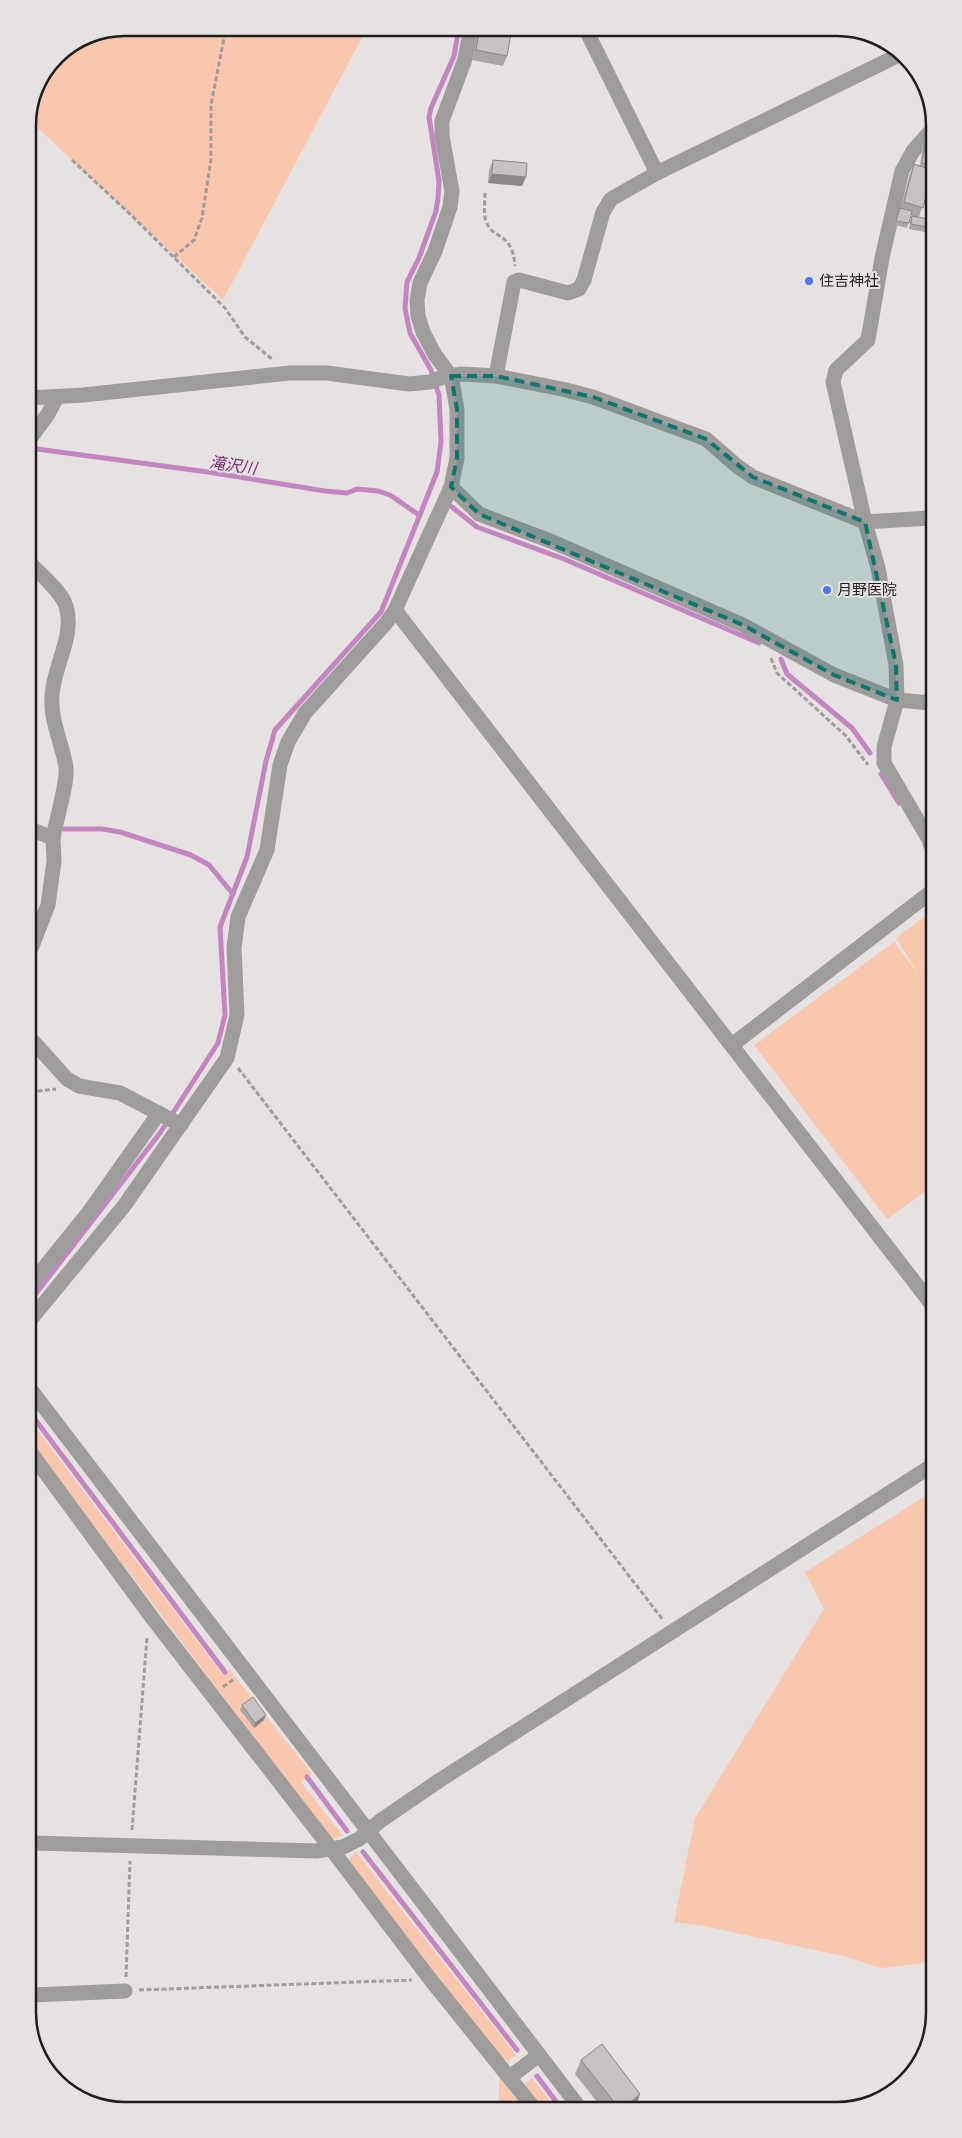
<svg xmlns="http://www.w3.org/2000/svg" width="962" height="2138" font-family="Lora,'Noto Sans JP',serif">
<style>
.green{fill:#f9c6ae}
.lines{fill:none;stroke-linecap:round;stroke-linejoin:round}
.stream{stroke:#c386c1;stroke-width:5}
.path{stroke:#a19d9d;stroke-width:3;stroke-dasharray:5 2.5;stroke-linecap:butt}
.minor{stroke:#9f9c9c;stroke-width:15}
.wall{fill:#aaa6a8}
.shaded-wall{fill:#8b8788}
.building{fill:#c6c1c3;stroke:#8b8788}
.marked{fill:#0f766e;fill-opacity:0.2;stroke:#0f766e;stroke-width:4;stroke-dasharray:10 6;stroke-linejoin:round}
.poi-dot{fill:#5275ea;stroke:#e7e2e2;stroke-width:2}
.labels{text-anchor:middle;stroke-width:4;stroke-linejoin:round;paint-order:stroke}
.poi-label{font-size:15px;fill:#1f1d1e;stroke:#e7e2e2;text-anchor:start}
.water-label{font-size:16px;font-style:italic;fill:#752d75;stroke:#e7e2e2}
.rim{fill:none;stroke:#1f1d1e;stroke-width:2.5}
</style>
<rect width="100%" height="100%" fill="#e7e2e2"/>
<g class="green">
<path d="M125,28h242l-144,272 -195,-181 7,-31 21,-32 32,-21z"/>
<path d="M931,912l1,275 -45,32 -133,-174 140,-103 25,33 -23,-37z"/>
<path d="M31,1422l191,252 7,-5 83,105 -11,8 42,54 -12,3 -300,-396z"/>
<path d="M933,1491l1,471 -53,6 -34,-11 -143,-31 -30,-4 21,-104 129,-209 -19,-37z"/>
<path d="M356,1852l160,203 -8,6 -5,-1 -154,-196 1,-7z"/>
<path d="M499,2077l24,31h-24z"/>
<path d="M532,2078l23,29h-15l-14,-18 -1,-5z"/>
</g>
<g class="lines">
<g class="stream">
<path d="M37,449l171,23 117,19 22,2 10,-4 21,2 12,4 29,20"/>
<path d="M452,507l25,20 87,32 195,84"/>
<path d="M781,659l6,15 65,54 18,25"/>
<path d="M881,774l18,29"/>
<path d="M64,829h38l18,3 71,23 18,10 24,29"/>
<path d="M925,845l6,10"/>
<path d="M31,1300l129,-167 58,-90 7,-28 -5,-88 27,-70 19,-96 9,-31 106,-118 56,-140 4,-30 -2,-47 -8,-25 -21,-37 -5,-25 2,-26 12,-24 17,-47 2,-13 1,-17 -10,-64 2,-9 23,-52 5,-28"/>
<path d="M31,1414l194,258"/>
<path d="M307,1777l40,54"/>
<path d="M363,1852l154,198"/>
<path d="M537,2076l23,31"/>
</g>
<g class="path">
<path d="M72,160l59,55 94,93 20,29 27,22"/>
<path d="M485,193c0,9 -2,20 1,28 7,20 26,9 29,45"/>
<path d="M174,257l20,-17 8,-22 9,-59v-54l15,-77"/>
<path d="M771,658l6,15 69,63 22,29"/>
<path d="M238,1068l425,552"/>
<path d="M30,1092l26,-3"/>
<path d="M223,1687l11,-8"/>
<path d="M132,1830l15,-193"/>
<path d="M126,1977l4,-116"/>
<path d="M139,1990l273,-10"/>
</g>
<g class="minor">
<path d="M585,28l72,145"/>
<path d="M929,133l-16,18 -11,20 -20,87 -14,82 -32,30 -3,12 32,140 13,46 18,97 1,35 -13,47v16l47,80"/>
<path d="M496,376l18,-94 5,-2 49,13 11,-4 5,-9 19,-68 8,-13 46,-26 244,-119"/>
<path d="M28,398l55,-3 207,-22h37l82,11 21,-2 13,-5 19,-3 34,2 66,13 31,8 113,42 31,27 16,11 112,45 65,-4"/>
<path d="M29,440l19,-26 9,-17"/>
<path d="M451,487l28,27 74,28 190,83 91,50 63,25 34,3"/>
<path d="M29,562c10,11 33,30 37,44 9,30 -12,59 -14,89 -2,26 10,47 14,72 2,15 -10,53 -13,71"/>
<path d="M395,610l538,696"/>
<path d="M30,829l23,9 1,23 -6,44 -18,46"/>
<path d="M30,1038l37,41 12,7 41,7 61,32"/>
<path d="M732,1045l199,-153"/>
<path d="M31,1284l58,-72 70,-99"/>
<path d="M31,1319l93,-113 103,-148 10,-43 -3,-67 4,-31 29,-67 13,-85 8,-23 17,-29 81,-90 9,-13 56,-123 6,-29v-49l-6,-33 -16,-21 -12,-23 -5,-16 -1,-16 3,-17 15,-32 15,-44 2,-16 -10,-55v-15l23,-62 6,-31"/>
<path d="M31,1390l548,717"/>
<path d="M31,1453l122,166 179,231 98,129 103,128"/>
<path d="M32,1843l284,8 27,-4 16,-8 21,-18 60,-41 493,-315"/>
<path d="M33,1995l92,-4"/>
<path d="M510,2077l29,-22"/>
</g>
</g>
<g class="wall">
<path d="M403,28h31l-3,6h-28z"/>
<path d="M479,28h23l5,28 -4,10 -31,-6 5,-27z"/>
<path d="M926,140h3v44l-10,33 8,10 -2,5 -16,-3 1,-8 2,-5h1l-2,-1 -4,13 -12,-3 5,-17h1l9,-34 4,-10 6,2 2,-16z"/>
<path d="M493,160l29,26 -34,-3 1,-13z"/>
<path d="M242,1705l24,10 -2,5 -10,8 -14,-18z"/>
<path d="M581,2060l55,47h-35l-26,-33z"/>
</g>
<g class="shaded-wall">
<path d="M406,28h28l-3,6h-28z"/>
<path d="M492,174l34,3 -4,9 -34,-3z"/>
<path d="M266,1715l-2,5 -10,8 1,-5z"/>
<path d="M640,2094l-4,13h-11z"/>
</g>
<g class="building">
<path d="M480,28h22l10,1 -5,27 -31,-6z"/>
<path d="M926,140h3v24l-7,-1z"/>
<path d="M493,160l34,3 -1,14 -34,-3z"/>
<path d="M914,164l15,5v15l-6,24 -19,-6z"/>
<path d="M900,208l12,3 -3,12 -13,-2z"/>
<path d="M912,216l17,3 -2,8 -16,-3z"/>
<path d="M253,1697l13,18 -11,8 -13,-18z"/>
<path d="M602,2044l38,50 -15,13h-7l-37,-47z"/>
</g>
<path class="marked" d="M451,376h45l97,21 113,42 47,38 112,45 31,143 1,35 -63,-25 -91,-50 -264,-111 -28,-27 6,-29v-49z"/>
<g class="poi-dot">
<circle cx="809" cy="281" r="5"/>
<circle cx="827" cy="590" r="5"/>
</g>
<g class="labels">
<g class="poi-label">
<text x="819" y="286">住吉神社</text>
<text x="837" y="595">月野医院</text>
</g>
<g class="water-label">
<text transform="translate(233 465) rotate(8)" y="6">滝沢川</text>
</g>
</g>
<path d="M0 0H962V2138H0ZM125 36H837A89 89 0 0 1 926 125V2013A89 89 0 0 1 837 2102H125A89 89 0 0 1 36 2013V125A89 89 0 0 1 125 36Z" fill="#e7e2e2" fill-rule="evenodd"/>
<path class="rim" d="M125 36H837A89 89 0 0 1 926 125V2013A89 89 0 0 1 837 2102H125A89 89 0 0 1 36 2013V125A89 89 0 0 1 125 36Z"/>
</svg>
